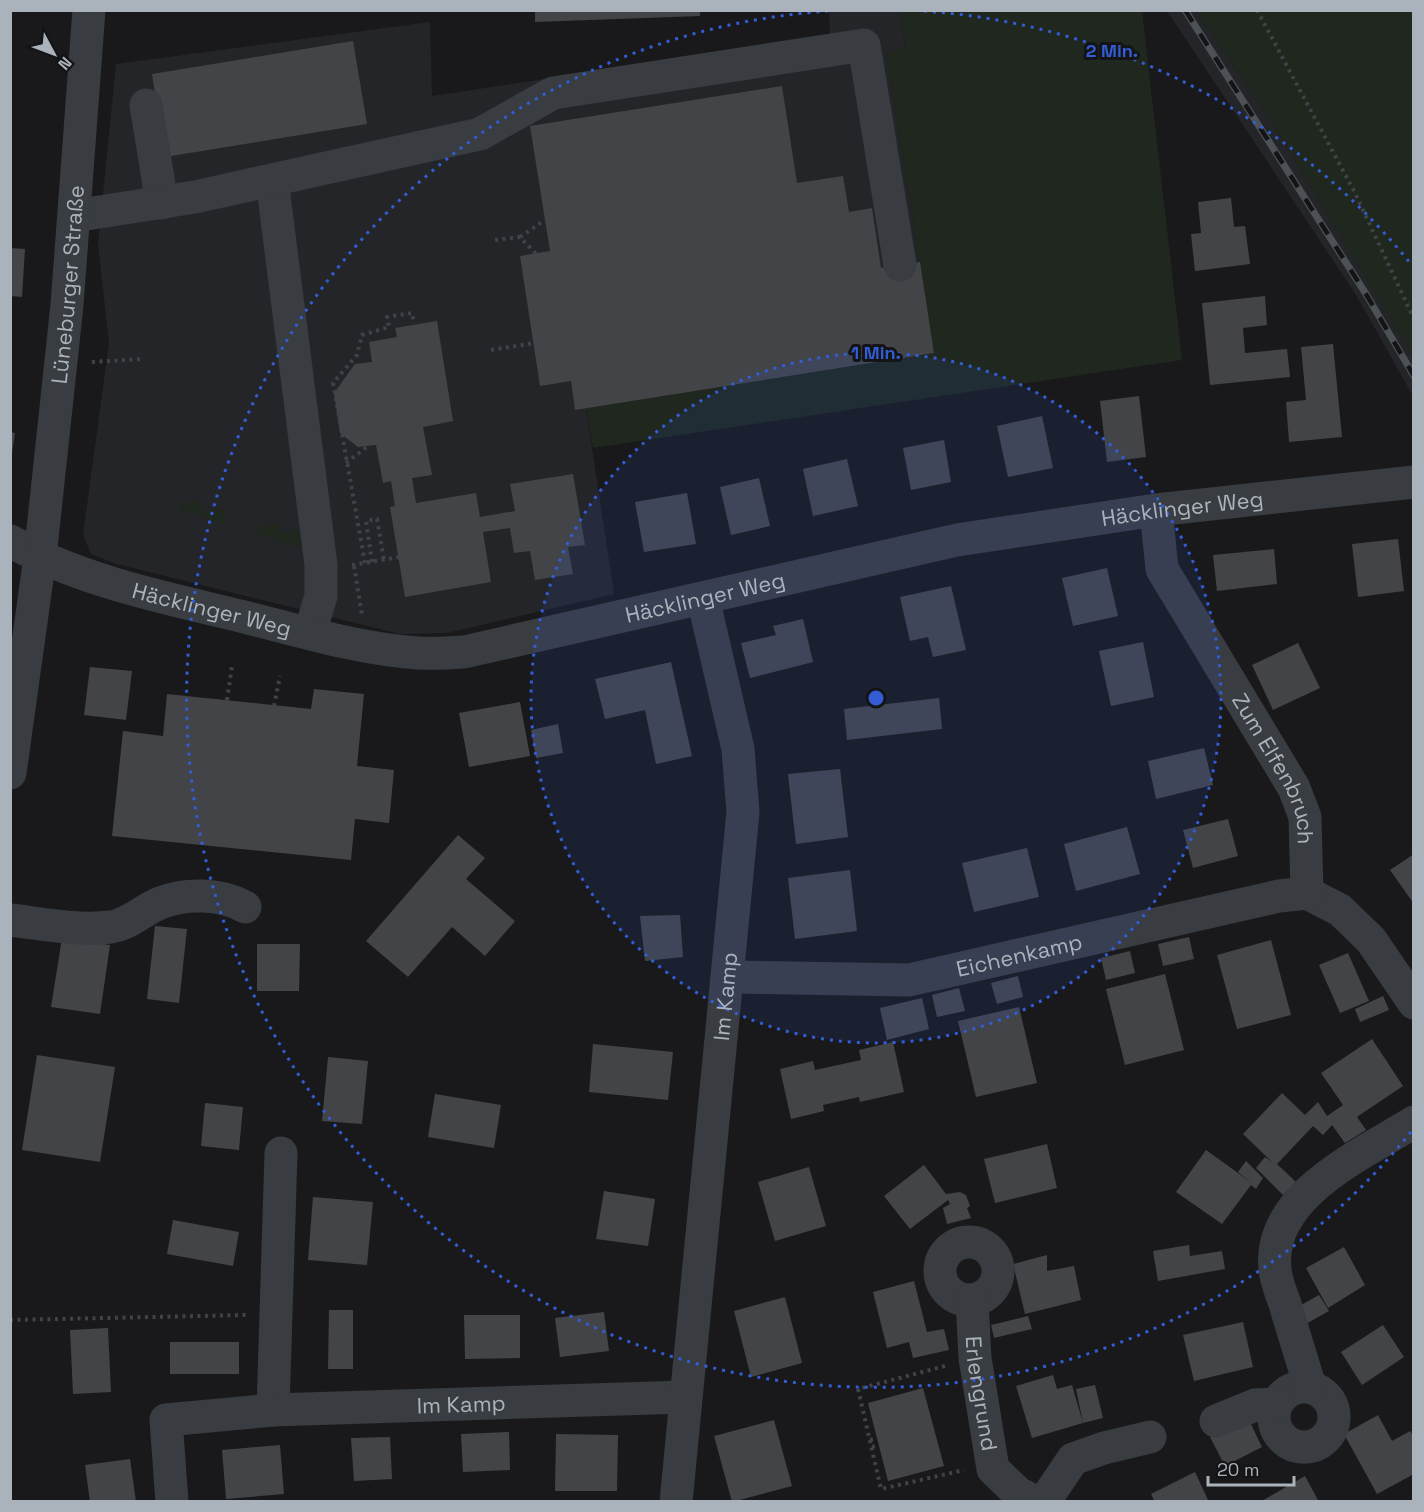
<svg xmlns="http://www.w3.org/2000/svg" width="1424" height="1512" font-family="'Space Grotesk',sans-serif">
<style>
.built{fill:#242528}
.green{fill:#1f271e}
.building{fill:#434448}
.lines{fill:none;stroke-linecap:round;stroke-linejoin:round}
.path{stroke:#3f4348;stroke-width:4;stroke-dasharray:3 4.5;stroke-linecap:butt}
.minor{stroke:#393c40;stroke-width:33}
.rail-casing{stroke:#4c5156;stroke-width:7}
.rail{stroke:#141416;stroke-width:4.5;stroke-dasharray:14;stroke-linecap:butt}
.ring{fill:none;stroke:#325dd4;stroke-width:3;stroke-dasharray:3 6}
.labels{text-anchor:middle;stroke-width:6;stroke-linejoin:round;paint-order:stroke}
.street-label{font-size:22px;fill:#aab3bc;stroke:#141416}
.centre{fill:#325dd4;stroke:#141416;stroke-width:3}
.ring-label{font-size:18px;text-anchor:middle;font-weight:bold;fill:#325dd4;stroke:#141416;stroke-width:6;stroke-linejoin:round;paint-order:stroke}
</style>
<rect width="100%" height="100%" fill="#19191b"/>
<g class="built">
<path d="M829,11h71l5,36 -19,6 48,300 -348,55 28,186 -167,39 -47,1 -283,-70 -26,-10 -8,-19 26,-192 -11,-99 18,-180 314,-42 2,74 398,-60z"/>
<path d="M1167,11h29l75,110 142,234v41l-57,-101z"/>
</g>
<g class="green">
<path d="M900,11h242l40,349 -589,88 -7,-40 348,-55 -48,-300 19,-6z"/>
<path d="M1196,11h217v344l-142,-234z"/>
<path d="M200,500l2,12 21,-4 2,16 -44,-14 -2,-7z"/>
<path d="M279,523l2,11 20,-4 3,18 -45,-13 -1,-9z"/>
</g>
<g class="building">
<path d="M535,10h165v6l-165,6z"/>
<path d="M353,41l14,83 -202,33 -13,-83z"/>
<path d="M782,86l15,97 46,-7 6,36 23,-4 9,60 39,-6 14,91 -359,57 -4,-29 -31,5 -20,-130 30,-5 -20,-125z"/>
<path d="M1231,198l3,29 11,-1 5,38 -55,7 -4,-37 10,-1 -3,-31z"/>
<path d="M10,248l15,1 -3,48 -12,-1z"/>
<path d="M1265,296l2,29 -24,3 2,25 42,-4 3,28 -80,8 -8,-82z"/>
<path d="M437,321l16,100 -30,6 9,48 -20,3 4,25 60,-10 4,24 35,-6 -5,-27 63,-10 12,71 -17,2 5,27 -38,6 -5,-29 -16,2 -4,-25 -27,4 8,50 -86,15 -15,-90 5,-1 -4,-25 -8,2 -7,-38 -18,2 -18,-14 -6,-40 21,-29 17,-2 -3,-20 28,-5 -2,-9z"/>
<path d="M1333,344l9,93 -53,5 -3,-40 20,-2 -5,-53z"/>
<path d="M1139,396l7,61 -39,5 -7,-61z"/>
<path d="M1042,416l11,52 -45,9 -11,-51z"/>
<path d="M10,432l5,1 -3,20h-2z"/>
<path d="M944,440l7,42 -40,8 -8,-42z"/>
<path d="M847,459l11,47 -45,10 -10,-47z"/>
<path d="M759,478l11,48 -39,9 -11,-48z"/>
<path d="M687,493l9,51 -52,8 -9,-50z"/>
<path d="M1398,539l6,52 -46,6 -6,-53z"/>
<path d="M1274,549l3,35 -60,7 -4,-36z"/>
<path d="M1107,568l11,48 -45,10 -11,-48z"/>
<path d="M951,586l15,64 -33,7 -5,-20 -18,4 -10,-44z"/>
<path d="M803,619l10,43 -63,16 -9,-35 35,-8 -3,-9z"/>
<path d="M1143,642l11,55 -43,9 -12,-55z"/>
<path d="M1298,643l22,45 -47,22 -21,-45z"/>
<path d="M671,662l21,94 -36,8 -11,-54 -40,9 -10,-40z"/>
<path d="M90,667l42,4 -6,49 -42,-5z"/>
<path d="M314,689l50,5 -7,72 37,4 -5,53 -34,-4 -4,41 -239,-24 11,-105 40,5 4,-42 144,15z"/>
<path d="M939,698l3,31 -95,11 -3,-31z"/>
<path d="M520,702l10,54 -61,11 -10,-54z"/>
<path d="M558,724l5,29 -27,5 -5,-28z"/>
<path d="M1204,748l9,37 -57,14 -8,-38z"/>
<path d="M840,769l8,68 -52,7 -8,-70z"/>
<path d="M1228,819l10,37 -45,12 -10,-38z"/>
<path d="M1127,827l13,47 -64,17 -12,-47z"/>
<path d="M458,835l27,23 -19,21 49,42 -30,35 -33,-29 -44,50 -42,-36z"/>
<path d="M1027,848l12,49 -65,15 -12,-49z"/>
<path d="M1414,854v50l-24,-34z"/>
<path d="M850,870l7,61 -62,8 -7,-61z"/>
<path d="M680,915l3,42 -38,4 -5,-45z"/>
<path d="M155,926l32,3 -8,74 -32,-4z"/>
<path d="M1189,937l5,22 -31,7 -5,-22z"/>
<path d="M62,938l48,7 -10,69 -49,-7z"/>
<path d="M1271,940l20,75 -54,14 -20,-74z"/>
<path d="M257,944h43l-1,47h-42z"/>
<path d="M1130,951l5,22 -29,7 -5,-22z"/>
<path d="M1348,953l21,48 -29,12 -21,-48z"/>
<path d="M1165,974l19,76 -59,15 -19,-76z"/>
<path d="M1018,976l5,21 -26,7 -6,-21z"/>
<path d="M959,988l6,23 -28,6 -5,-22z"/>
<path d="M1383,996l6,14 -29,12 -5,-13z"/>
<path d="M922,998l7,31 -42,11 -7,-32z"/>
<path d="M1019,1007l18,76 -61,14 -18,-76z"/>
<path d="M1372,1039l31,47 -46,31 9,13 -21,13 -13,-18 -9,10 -10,-9 -36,38 19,18 -13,13 -27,-27 9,-11 7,5 -29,-28 39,-41 23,22 13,-13 9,14 16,-11 -22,-32z"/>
<path d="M893,1042l11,50 -44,10 -1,-5 -36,8 1,6 -33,8 -11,-50 33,-8 2,9 46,-10 -2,-10z"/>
<path d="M593,1044l80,8 -5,48 -79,-8z"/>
<path d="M37,1055l78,12 -15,95 -78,-12z"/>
<path d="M328,1057l40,4 -6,63 -40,-3z"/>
<path d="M435,1094l66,11 -7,43 -66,-11z"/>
<path d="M205,1103l38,4 -4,43 -38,-4z"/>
<path d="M1047,1144l10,44 -62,15 -11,-44z"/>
<path d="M1206,1150l46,33 -14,-11 8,-11 17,17 -7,11 -5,-4 -29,39 -46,-32z"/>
<path d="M924,1165l22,29 14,-2 6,3 4,11 -3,2 4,10 -24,6 -4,-16 7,-4 -2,-4 -38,29 -26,-33z"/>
<path d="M809,1167l17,59 -51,15 -17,-59z"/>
<path d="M604,1191l51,8 -7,47 -52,-7z"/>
<path d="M313,1197l60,5 -6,63 -59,-5z"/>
<path d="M173,1220l66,12 -6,34 -66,-12z"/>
<path d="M1189,1245l1,11 32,-5 3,18 -67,12 -5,-30z"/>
<path d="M1344,1247l21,38 -37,23 -22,-40z"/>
<path d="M1047,1255v16l27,-5 7,34 -56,14 -12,-50z"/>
<path d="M914,1281l13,51 17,-3 5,21 -36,8 -4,-16 -22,6 -14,-56z"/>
<path d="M1319,1295l10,16 -25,14 -10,-16z"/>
<path d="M785,1297l17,66 -51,14 -17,-66z"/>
<path d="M329,1310h24v59h-25z"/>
<path d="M604,1312l5,39 -49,6 -5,-39z"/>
<path d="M464,1315h56v43l-55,1z"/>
<path d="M1028,1316l4,13 -38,9 -3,-13z"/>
<path d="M1243,1322l10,45 -59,14 -11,-46z"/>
<path d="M1383,1325l21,32 -42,28 -21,-33z"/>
<path d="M108,1328l3,64 -38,2 -3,-64z"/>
<rect x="170" y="1342" width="69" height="32"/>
<path d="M1053,1375l4,14 15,-4 11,38 -51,15 -16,-52z"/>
<path d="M1095,1385l8,33 -20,5 -7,-34z"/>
<path d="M923,1388l21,78 -56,15 -20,-78z"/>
<path d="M1378,1415l14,26 18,-10 4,6v37l-37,20 -33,-60z"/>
<path d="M1247,1416l15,31 -37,19 -15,-29z"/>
<path d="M774,1420l18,66 -60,16 -18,-66z"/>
<path d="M509,1432l1,38 -47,2 -2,-38z"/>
<path d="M556,1434l62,1 -1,56h-62z"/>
<path d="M390,1437l2,42 -38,2 -3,-43z"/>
<path d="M280,1445l4,49 -58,5 -4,-49z"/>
<path d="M130,1459l6,43h-46l-5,-37z"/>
<path d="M1195,1472l14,30h-54l-4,-8z"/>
<path d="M1305,1476l14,26h-59z"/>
</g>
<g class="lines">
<g class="path">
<path d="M1257,10l98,183 59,126"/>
<path d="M520,237l25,-17"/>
<path d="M495,240l25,-3 16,17"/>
<path d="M491,350l43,-7"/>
<path d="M92,362l49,-3"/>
<path d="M346,463l22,-17"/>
<path d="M372,562l-6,-41 11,-2 7,41"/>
<path d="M365,563l-32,-180 24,-28 5,-20 27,-8 -2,-10 25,-4 2,11"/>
<path d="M352,565l47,-8"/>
<path d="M354,566l8,49"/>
<path d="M227,700l5,-34"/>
<path d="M274,706l6,-30"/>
<path d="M10,1320l237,-5"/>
<path d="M945,1366l-87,23 23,100 83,-19"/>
<path d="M870,1440l7,-2"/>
<path d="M872,1447l7,-2"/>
</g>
<g class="minor">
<path d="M146,105l16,98"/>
<path d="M272,180l49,385v31l-11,37"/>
<path d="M74,216l121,-19 285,-63 73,-41 311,-48 36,220"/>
<path id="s1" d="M1156,510l6,59 132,219 11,29 2,76 33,17 31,30 43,63"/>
<path id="s2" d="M10,541c71,40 152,56 230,75 58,14 118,33 178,37 15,1 31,0 46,-1l493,-112 199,-30 258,-28"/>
<path id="s3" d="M10,773l30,-216 27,-252 22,-295"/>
<path d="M10,920c33,4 68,11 101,7 19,-3 32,-17 49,-24 25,-10 61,-10 85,4"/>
<path id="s4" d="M728,977l181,3 370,-84 28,-3"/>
<circle cx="969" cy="1271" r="29"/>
<path id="s5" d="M972,1300l3,58 18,111 25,24 18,9"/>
<circle cx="1304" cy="1417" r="30"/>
<path d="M1310,1387c-8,-28 -17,-55 -25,-83 -4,-11 -9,-23 -10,-35 -8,-73 86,-114 139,-147"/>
<path d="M273,1410l8,-257"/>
<path d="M1216,1421l39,-16 22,-1"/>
<path id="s6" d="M172,1502l-6,-82 107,-10 412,-13"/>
<path id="s7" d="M676,1502l67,-690 -5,-63 -35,-151"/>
<path d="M1044,1502l29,-43 31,-11 46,-11"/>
</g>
<defs>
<path id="rail" d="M1185,10l181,284 48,82"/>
</defs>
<use href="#rail" class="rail-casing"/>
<use href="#rail" class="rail"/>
</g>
<circle cx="876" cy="698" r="345" fill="#325dd4" fill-opacity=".12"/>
<g class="ring">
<circle cx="876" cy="698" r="345"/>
<path d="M1411 1132A689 689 0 1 1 828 11M924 11A689 689 0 0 1 1411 264"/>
</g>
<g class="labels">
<g class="street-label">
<text dy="8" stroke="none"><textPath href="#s3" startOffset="492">Lüneburger Straße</textPath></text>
<text dy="8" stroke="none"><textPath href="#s2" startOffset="1204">Häcklinger Weg</textPath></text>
<text dy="8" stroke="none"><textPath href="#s2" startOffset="718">Häcklinger Weg</textPath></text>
<text dy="8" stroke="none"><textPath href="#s2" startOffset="214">Häcklinger Weg</textPath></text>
<text dy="8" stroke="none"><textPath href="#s1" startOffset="290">Zum Elfenbruch</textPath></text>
<text dy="8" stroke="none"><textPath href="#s4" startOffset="294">Eichenkamp</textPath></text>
<text dy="8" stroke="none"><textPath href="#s7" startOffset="508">Im Kamp</textPath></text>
<text dy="8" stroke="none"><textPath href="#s5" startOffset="94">Erlengrund</textPath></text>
<text dy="8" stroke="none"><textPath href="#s6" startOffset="378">Im Kamp</textPath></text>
</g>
</g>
<circle cx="876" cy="698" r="9" class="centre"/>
<g class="ring-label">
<text x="1112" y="57">2 Min.</text>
<text x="876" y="359">1 Min.</text>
</g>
<rect width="1424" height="1512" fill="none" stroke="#aab3bc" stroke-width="24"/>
<g transform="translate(54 54) rotate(131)" stroke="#141416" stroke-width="4.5" paint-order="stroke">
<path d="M0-4.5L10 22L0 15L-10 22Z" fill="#aab3bc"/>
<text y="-9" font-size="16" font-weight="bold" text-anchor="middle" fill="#aab3bc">N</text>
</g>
<path d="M1208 1476v9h86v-9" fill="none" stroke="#aab3bc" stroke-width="3"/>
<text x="1217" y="1476" font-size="18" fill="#aab3bc" stroke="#141416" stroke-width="4.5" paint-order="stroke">20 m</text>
</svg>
